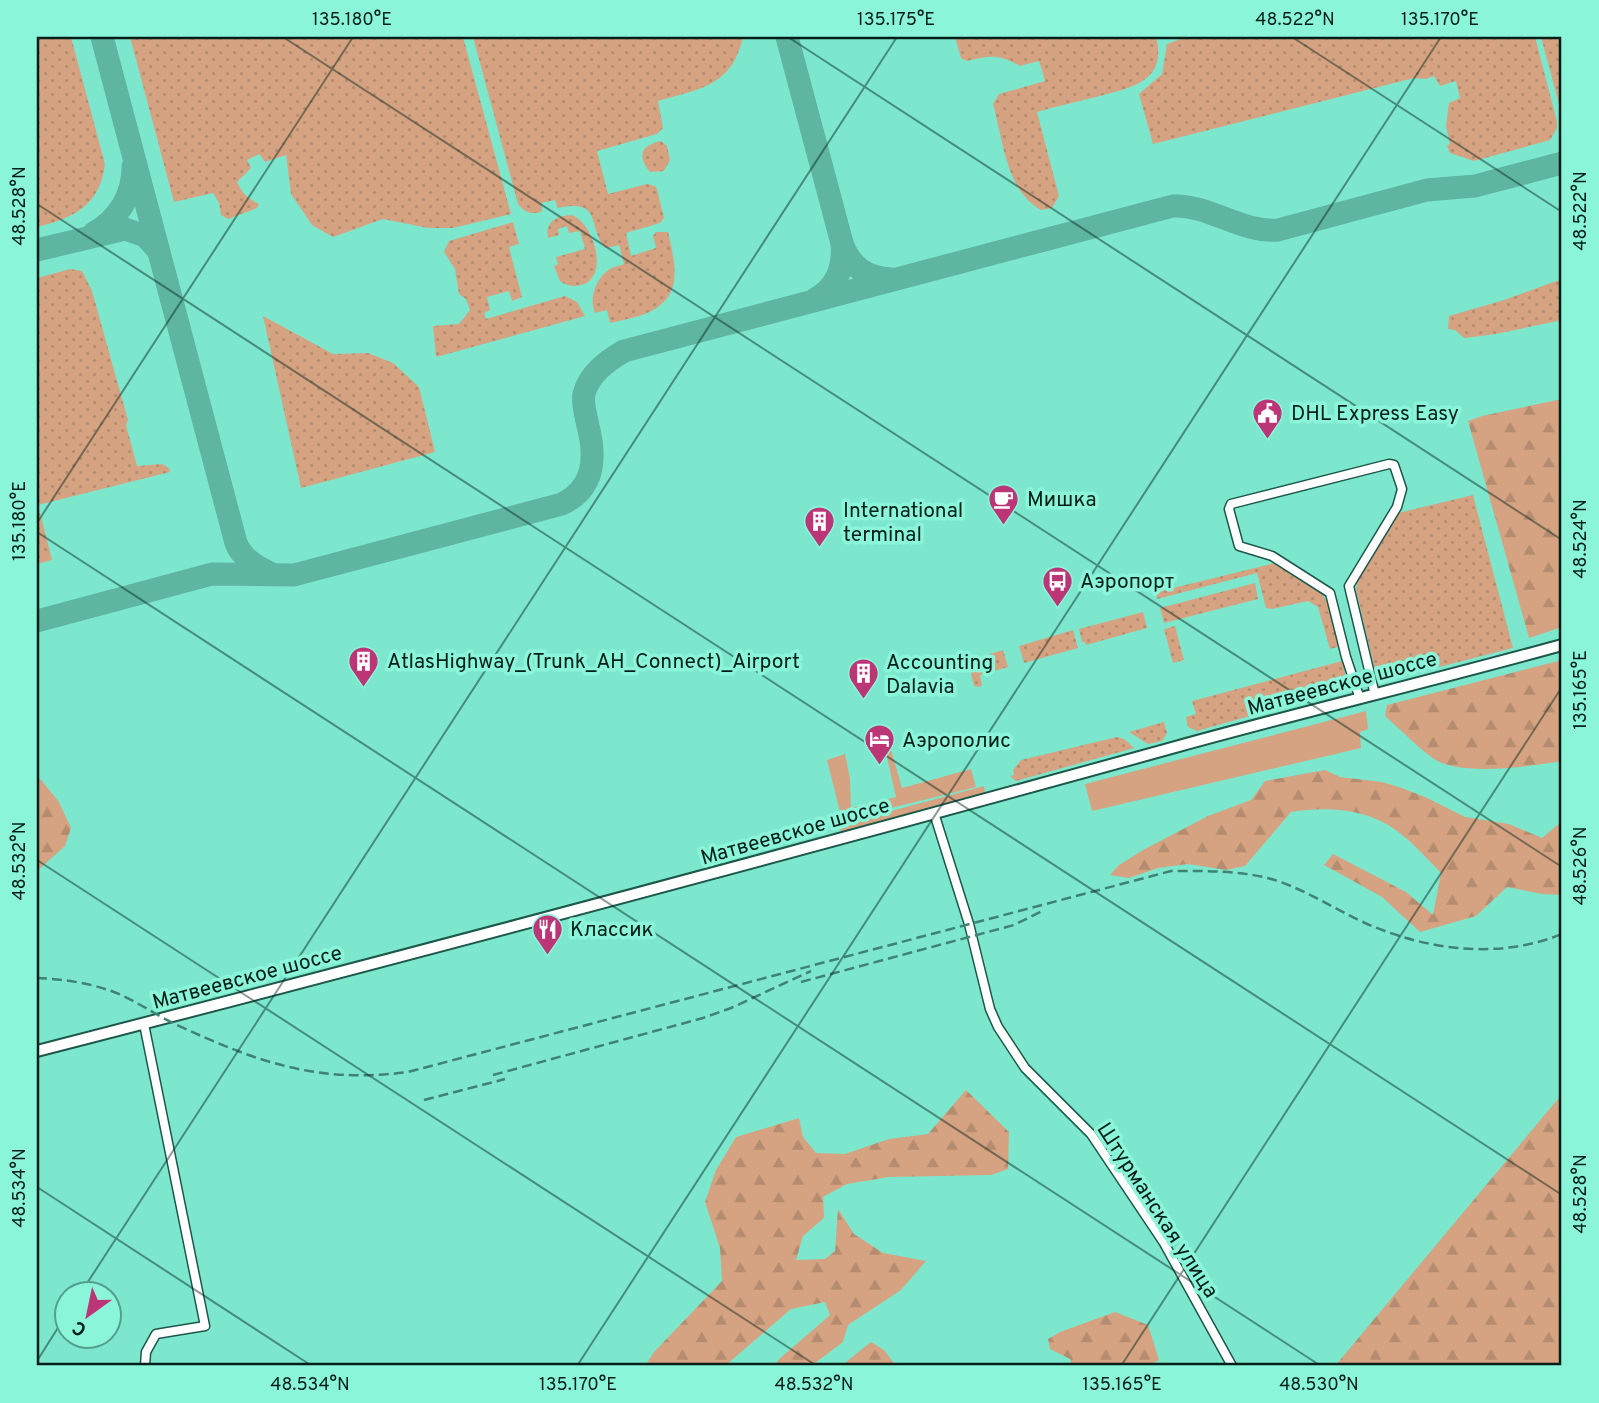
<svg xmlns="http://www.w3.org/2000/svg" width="1599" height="1403" font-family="Overpass,sans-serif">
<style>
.grass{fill:url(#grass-dots)}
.forest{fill:url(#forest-firs)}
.park{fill:#d5a381}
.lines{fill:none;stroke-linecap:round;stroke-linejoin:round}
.taxiway{stroke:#5eb5a0;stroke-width:23}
.minor-casing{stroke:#1d574a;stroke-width:11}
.major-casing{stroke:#1d574a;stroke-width:14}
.minor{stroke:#fff;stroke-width:8}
.major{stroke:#fff;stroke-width:10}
.rail{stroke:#3f8373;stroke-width:2.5;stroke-dasharray:10 5;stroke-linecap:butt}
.ticks{fill:none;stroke:#001f18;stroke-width:2;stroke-opacity:0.45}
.labels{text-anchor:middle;stroke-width:7;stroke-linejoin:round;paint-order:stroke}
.poi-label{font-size:21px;fill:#001f18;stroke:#8bf5da;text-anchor:start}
.street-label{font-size:21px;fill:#001f18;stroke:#8bf5da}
.neatline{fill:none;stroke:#001f18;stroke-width:2.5}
.ticks-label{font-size:18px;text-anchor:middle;fill:#001f18}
</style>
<defs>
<pattern id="grass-dots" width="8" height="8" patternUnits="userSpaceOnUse" patternTransform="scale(1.75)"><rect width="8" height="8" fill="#d5a381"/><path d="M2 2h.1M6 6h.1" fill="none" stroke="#b58c6f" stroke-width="1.8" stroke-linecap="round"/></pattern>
<pattern id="forest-firs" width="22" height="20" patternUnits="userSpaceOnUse" patternTransform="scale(1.75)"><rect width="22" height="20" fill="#d5a381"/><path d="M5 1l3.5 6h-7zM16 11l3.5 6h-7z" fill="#b58c6f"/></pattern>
</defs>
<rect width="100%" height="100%" fill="#7de7cd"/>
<g class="grass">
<path d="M37,37h34l34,127c-5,42 -32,54 -68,63z"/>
<path d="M130,37h333l48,177 -58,14h-25l-45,-9 -50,18 -21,-12 -21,-31 -5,-39 -21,7 -6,-8 -12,6 4,8 -14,14c5,11 11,17 22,22l-2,4 -29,11 -7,-4 -2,-12 -6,-10 -39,9z"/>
<path d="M473,37h270c-11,49 -43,52 -85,64l5,27 -6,6 -60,17 11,43 39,-10 8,2 2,3 7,29 -4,5 -34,10 5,23 25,-8 -3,-12 3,-4h12c7,31 17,65 -21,81 -11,5 -25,7 -37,10l-3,-13 -12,3c-6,-14 0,-32 12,-42 4,-4 12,-5 17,-7l-5,-19 -13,3c-20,-19 -1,-50 -48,-40l-3,-8 -14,3 1,8c-10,5 -18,1 -24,-7z"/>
<path d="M955,37h201c12,45 -26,51 -60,60 -19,5 -39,9 -59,15l22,84 -7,12 -11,2c-35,-19 -38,-70 -48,-106l6,-10 46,-13 -6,-20 -19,5c-20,-12 -31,-11 -53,-5l-6,-3z"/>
<path d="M1186,37h349l22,85v6l-7,12 -76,21 -24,-8 -3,-7 3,-2 -4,-18 3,-23 11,-5 -4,-17 -16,5 -6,-10 -8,3 -12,-1 -261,66 -14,-50 23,-20 5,-30z"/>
<path d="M1541,37h21v78z"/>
<path d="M661,141l6,5 3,14 -6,11 -14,1c-14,-17 -8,-27 11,-31z"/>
<path d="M571,215c22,6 40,62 10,70 -8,2 -14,1 -21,-4l-6,-15 4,-2 -2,-7 29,-8 -5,-18 -11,2 -2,-7 -9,3 1,6 -11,3c-3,-16 8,-22 23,-23z"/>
<path d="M513,222l6,22 -10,3 13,50 -10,4 -3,-10 -22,6 3,13 -6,3 2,6 79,-23 12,6 8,14 -149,41 -3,-31 26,-2 11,-14 -4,-11 -7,-5 -4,-25 -11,-17 5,-11z"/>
<path d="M70,269l12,2 10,20 36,129 -2,5 11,41 25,-2 7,4 1,4 -132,33 14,55 -15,4v-286z"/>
<path d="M1562,279v41l-66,14 -32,4 -9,-8 -7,-1 1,-13 55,-16z"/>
<path d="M263,316l70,38 35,-1 25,10 26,24 16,65 -134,36z"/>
<path d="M1473,495l40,153 -121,31 -18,-13 -18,-76 2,-12 40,-65z"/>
<path d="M1275,563l44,26 8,13 14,44 -11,3 -12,-42 -10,-6 -36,8 -6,-1 -9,-35 -100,26v-5l4,-3z"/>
<path d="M1255,583l3,16 -94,24 -4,-15z"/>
<path d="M1143,612l4,16 -61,17 -1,-3h-3l-3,-13z"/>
<path d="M1175,626l9,34 -11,3 -9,-34z"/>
<path d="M1073,630l5,18 -54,15 -5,-17z"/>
<path d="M1003,650l5,17 -28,8 2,10 -3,2 -5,-1 -6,-25z"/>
<path d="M1342,661c4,14 6,22 -7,31l-138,39 -9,-4 -2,-10 10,-3 -4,-13z"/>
<path d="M1164,722l3,11 -5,8 -14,3 -19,-12z"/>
<path d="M1117,737l7,2 10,9 -118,33 -6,-5 4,-1 -1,-5 8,-10z"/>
</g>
<g class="forest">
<path d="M1562,399v228l-33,11 -61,-217 14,-5z"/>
<path d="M1562,660v101c-31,5 -100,16 -128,-2 -17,-12 -33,-29 -49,-43l2,-11z"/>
<path d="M1325,770l15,7 42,5 17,5 26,10 40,20 44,7 33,14 20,-17v74l-20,-1 -35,-7 -31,29 -56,16 -38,-35 -58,-32 9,-11 73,38 27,23 8,-42c-13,-13 -25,-27 -40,-39 -30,-25 -73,-28 -110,-22l-46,54 -19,4 -38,-6 -30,4 -29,10 -19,-3 9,-10 24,-15 65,-34 43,-16 14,-19z"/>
<path d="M37,775l22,27 12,26 -6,18 -28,25z"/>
<path d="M966,1090l43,42 -1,37 -17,6 -102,2 -42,7 -24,13 1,21 -21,18 -7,24 29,-1 10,-8 3,-42 16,25 29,19 43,8 -25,29 -53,35 -5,17 -32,24h-36l3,-6 52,-45 -5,-13 -34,7 -66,57h-80l9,-14 68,-71 -2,-33 -15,-46 11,-32 20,-33 63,-19 4,19 13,16 29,1 44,-15 39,-5z"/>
<path d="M1562,1094v272h-227z"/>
<path d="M1115,1312l33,13 11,35 -11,6h-76l-2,-7 -20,-10 -2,-10 12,-7z"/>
<path d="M871,1342l13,8 12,16h-55z"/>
</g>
<g class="park">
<path d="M1366,711l2,18 -8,3 1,16 -269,63 -7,-27z"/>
<path d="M889,743l13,45 69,-19 5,18 -134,33 -15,-60 18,-6 5,25 1,29 45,-11 -12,-53z"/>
<path d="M984,786l2,10 -145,36 -2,-7z"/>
</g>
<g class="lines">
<g class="taxiway">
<path d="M102,37l134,506c6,15 19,23 34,30"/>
<path d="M787,37l55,206"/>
<path d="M94,233c24,-14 39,-37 39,-66"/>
<path d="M37,250l88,-21 20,7 13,14"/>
<path d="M817,298c21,-12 27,-32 25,-55 8,23 24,35 49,36"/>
<path d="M37,621l175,-47 82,1 268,-71c33,-16 34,-47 26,-78 -2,-11 -6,-22 -4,-32 5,-20 23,-33 40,-43l549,-145c35,-2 71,28 105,24l149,-40 48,-4 87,-23"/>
</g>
<defs>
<g id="minor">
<path d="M1360,699l-14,-42 -16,-64 -58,-37 -33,-10 -10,-37 2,-5 158,-40 5,1 8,24 -5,18 -48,79 26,109"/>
<path d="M934,813l35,111 21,85 8,18 27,41 66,66 73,109 68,123"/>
<path d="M144,1024l61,302 -49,8 -10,18 -1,14"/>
</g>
<path id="major" d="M37,1051c381,-98 762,-200 1142,-305 127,-35 256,-66 383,-101"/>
</defs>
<use href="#minor" class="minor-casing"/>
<use href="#major" class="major-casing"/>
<use href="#minor" class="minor"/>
<use href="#major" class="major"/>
<g class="rail">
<path d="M37,978c22,1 47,4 68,11 25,7 48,25 72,36 80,37 141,59 231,47l763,-201c36,0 73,-1 107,10 31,11 57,28 87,42 61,27 133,37 197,11"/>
<path d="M801,982l213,-57 28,-14"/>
<path d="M493,1075l210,-57 28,-10 80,-37"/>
<path d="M424,1100l81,-21"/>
</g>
</g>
<path class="ticks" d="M283,37l1279,830M788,37l774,503M1292,37l270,175M37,204l1525,991M37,523l316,-486M37,532l1284,834M37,860l780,506M37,1187l275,179M80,1294l817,-1257M37,1361l29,-46M577,1366l864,-1329M1121,1366l441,-679"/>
<defs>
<symbol id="civic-pin" viewBox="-11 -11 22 30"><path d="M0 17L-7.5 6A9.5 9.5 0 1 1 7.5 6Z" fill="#bc3576" stroke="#8bf5da"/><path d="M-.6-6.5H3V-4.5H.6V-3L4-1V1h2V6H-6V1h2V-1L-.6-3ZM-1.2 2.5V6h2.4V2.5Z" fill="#fff"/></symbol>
<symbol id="cafe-pin" viewBox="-11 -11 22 30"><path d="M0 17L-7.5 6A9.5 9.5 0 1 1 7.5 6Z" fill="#bc3576" stroke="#8bf5da"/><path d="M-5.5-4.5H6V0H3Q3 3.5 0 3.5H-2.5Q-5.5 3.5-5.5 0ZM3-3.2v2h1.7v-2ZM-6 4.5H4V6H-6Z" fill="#fff"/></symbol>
<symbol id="building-pin" viewBox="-11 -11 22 30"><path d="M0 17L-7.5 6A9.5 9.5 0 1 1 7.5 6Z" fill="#bc3576" stroke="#8bf5da"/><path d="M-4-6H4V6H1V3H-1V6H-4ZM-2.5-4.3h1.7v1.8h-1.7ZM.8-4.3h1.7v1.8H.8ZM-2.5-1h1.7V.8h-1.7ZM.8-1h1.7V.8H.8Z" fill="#fff"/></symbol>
<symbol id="bus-pin" viewBox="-11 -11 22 30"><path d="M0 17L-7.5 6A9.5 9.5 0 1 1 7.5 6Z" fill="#bc3576" stroke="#8bf5da"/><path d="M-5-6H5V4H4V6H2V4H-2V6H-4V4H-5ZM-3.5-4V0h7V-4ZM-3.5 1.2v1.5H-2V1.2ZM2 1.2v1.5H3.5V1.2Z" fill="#fff"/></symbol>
<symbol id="hotel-pin" viewBox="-11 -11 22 30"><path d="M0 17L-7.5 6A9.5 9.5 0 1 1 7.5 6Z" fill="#bc3576" stroke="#8bf5da"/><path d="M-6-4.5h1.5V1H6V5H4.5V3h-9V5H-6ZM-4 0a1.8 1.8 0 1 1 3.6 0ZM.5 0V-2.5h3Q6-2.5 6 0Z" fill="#fff"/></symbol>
<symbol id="restaurant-pin" viewBox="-11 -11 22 30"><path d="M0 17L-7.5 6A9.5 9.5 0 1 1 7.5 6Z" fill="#bc3576" stroke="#8bf5da"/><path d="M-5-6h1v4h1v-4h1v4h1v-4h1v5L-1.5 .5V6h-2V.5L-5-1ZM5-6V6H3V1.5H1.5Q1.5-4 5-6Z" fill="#fff"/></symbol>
</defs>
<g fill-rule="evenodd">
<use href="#civic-pin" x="1250" y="396" width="35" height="47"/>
<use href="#cafe-pin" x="986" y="482" width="35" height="47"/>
<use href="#building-pin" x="802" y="504" width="35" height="47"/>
<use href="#bus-pin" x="1040" y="564" width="35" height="47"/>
<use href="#building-pin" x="346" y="644" width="35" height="47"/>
<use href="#building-pin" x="846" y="656" width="35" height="47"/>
<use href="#hotel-pin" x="862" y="722" width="35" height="47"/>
<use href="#restaurant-pin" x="530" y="912" width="35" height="47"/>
</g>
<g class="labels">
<g class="poi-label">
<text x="1291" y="420">DHL Express Easy</text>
<text x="1027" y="506">Мишка</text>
<text x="843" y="517">International<tspan x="843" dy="24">terminal</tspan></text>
<text x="1080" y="588">Аэропорт</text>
<text x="387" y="668">AtlasHighway_(Trunk_AH_Connect)_Airport</text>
<text x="886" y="669">Accounting<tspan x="886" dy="24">Dalavia</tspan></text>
<text x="902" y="747">Аэрополис</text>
<text x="570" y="936">Классик</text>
</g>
<g class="street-label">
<text transform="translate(1342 683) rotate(-15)" y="7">Матвеевское шоссе</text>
<text transform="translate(795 831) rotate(-16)" y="7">Матвеевское шоссе</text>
<text transform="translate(247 977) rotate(-15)" y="7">Матвеевское шоссе</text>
<text transform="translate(1158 1210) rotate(57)" y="7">Штурманская улица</text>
</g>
</g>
<rect width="1599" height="1403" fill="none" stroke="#8bf5da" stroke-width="77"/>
<g transform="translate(88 1315) rotate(213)"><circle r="33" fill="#8bf5da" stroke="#539f8c" stroke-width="2"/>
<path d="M0-5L12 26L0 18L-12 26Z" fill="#bc3576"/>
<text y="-10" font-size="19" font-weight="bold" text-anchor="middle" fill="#001f18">С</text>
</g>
<rect x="38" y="38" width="1522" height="1326" class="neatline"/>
<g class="ticks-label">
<text x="352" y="25">135.180°E</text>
<text x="896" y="25">135.175°E</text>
<text x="1295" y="25">48.522°N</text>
<text x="1440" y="25">135.170°E</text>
<text transform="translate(19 206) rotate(-90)" y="6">48.528°N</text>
<text transform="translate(1580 211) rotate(-90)" y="6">48.522°N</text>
<text transform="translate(19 521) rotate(-90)" y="6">135.180°E</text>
<text transform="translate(1580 539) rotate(-90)" y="6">48.524°N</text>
<text transform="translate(1580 690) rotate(-90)" y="6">135.165°E</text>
<text transform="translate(19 861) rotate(-90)" y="6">48.532°N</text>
<text transform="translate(1580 866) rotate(-90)" y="6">48.526°N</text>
<text transform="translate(19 1188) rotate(-90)" y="6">48.534°N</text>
<text transform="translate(1580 1194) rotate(-90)" y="6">48.528°N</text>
<text x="310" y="1390">48.534°N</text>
<text x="578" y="1390">135.170°E</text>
<text x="814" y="1390">48.532°N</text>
<text x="1122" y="1390">135.165°E</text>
<text x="1319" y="1390">48.530°N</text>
</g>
</svg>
